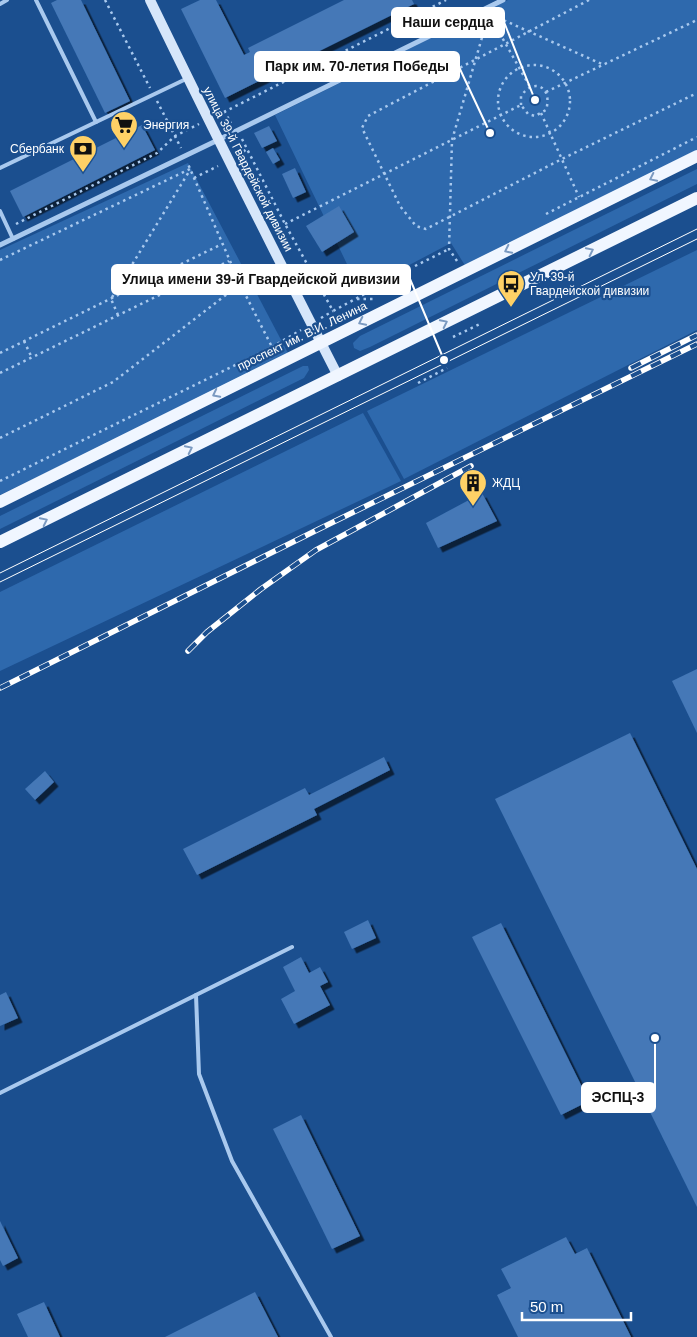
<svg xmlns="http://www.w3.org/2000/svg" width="697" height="1337" font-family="Helvetica,sans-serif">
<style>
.green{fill:#2e69ad}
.building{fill:#4478b7;filter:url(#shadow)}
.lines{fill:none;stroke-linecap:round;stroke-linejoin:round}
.path{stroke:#a9c9ee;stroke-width:2.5;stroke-dasharray:2.5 4;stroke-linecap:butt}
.service{stroke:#a9c9ee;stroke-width:4}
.minor{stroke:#a9c9ee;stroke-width:5}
.secondary{stroke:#d6e6fa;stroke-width:10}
.primary{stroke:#f0f6ff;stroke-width:12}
.tram{stroke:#fff;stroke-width:1}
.rail-casing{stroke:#fff;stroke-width:5.5}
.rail{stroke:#1b4f8f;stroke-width:4;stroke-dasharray:11;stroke-linecap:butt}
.oneway{stroke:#7b9ac1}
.labels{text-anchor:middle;stroke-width:4.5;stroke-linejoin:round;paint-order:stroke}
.poi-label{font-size:12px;fill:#fff;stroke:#1b4f8f;text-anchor:start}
.street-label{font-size:12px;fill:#fff;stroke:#1b4f8f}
.leader{fill:none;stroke:#fff;stroke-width:2}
.callout-dot{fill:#fff;stroke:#1b4f8f;stroke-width:2}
.callout{fill:#fff;stroke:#fff;stroke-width:2}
.callout-label{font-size:14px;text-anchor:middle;font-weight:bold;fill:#111}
</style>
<defs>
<filter id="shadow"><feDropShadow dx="4.5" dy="4.5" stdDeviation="0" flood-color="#0009"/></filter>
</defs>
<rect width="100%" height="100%" fill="#1b4f8f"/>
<g class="green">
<path d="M508,0h189v150l-231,117 -15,-24 -91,48 -85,-176z"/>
<path d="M188,163l101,192 -289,140v-245z"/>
<path d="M697,169v15l-327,163 -10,4 -6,-3 -1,-5 7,-7z"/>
<path d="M697,250v80l-293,149 -37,-68z"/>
<path d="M303,366h5l1,4 -5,8 -304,151v-13z"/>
<path d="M363,413l38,68 -401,190v-79z"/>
</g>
<g class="building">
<path d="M57,0h24l49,101 -25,12 -54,-110z"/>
<path d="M200,0h16l28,55 6,-3 -2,-4 96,-48h68l2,4 -189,94 -44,-89z"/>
<path d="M142,125l13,25 -132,67 -13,-26z"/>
<path d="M269,126l8,15 -15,7 -8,-15z"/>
<path d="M273,148l7,12 -7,4 -7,-12z"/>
<path d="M295,168l11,24 -13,6 -11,-24z"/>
<path d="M339,206l15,26 -32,20 -16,-26z"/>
<path d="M482,493l15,28 -59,27 -12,-25z"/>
<path d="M697,669v64l-25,-52z"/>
<path d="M630,733l67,136v338l-202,-408z"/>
<path d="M384,757l6,13 -76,39 3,6 -120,60 -14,-26 122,-61 4,7z"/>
<path d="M45,771l9,11 -19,18 -10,-11z"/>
<path d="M368,920l8,18 -24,11 -8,-17z"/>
<path d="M501,923l88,178 -28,14 -89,-178z"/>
<path d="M301,957l8,16 11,-6 8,15 -8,4 10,19 -36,19 -13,-25 14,-8 -12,-24z"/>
<path d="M6,992l12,26 -18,8v-31z"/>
<path d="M301,1115l59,121 -28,13 -59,-120z"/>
<path d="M0,1221l18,37 -15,8 -3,-6z"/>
<path d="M566,1237l9,17 12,-6 44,89h-113l-21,-42 14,-7 -10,-19z"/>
<path d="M255,1292l23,45h-113z"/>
<path d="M44,1302l16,35h-32l-11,-23z"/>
</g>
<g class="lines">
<g class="path">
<path d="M105,0l45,88"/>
<path d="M589,0l-221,116 -6,12 38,78 16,20 10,3 136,-70 135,-66"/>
<path d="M492,15l112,50"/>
<path d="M490,16l40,71"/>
<circle cx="534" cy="101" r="36"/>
<path d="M546,92l151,-72"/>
<path d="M157,101l24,47"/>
<path d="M224,111l7,12"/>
<path d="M541,113l38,84"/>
<path d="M218,115l228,-115"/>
<path d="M242,139l43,85 48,87 67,-36"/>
<path d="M238,155l9,-6"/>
<path d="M194,178l24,-12"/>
<path d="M546,214l151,-77"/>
<path d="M16,224l141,-71 18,-17 24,-12"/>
<path d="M285,224l236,-119 7,9 7,2 11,-6c7,-23 -12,-33 -25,-14v9"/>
<path d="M0,260l190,-91"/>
<path d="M457,261l-8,-12 3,-109 36,-123"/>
<path d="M415,266l34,-17"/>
<path d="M357,299h19"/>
<path d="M118,315l-7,-16 79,-129"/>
<path d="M321,318l12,-7"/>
<path d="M453,337l27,-13"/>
<path d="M24,341l8,17"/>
<path d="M272,347l29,-17"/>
<path d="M0,353l222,-109"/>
<path d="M0,373l229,-112"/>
<path d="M418,383l29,-15"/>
<path d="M0,438l113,-56 127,-98"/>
<path d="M0,481l272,-134 -32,-63 -52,-120"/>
</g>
<g class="service">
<path d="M36,0l60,122"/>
<path d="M0,4l7,-4"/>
<path d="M0,168l186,-89"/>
<path d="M0,211l13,28"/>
<path d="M196,995l3,79 33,87 99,176"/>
<path d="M0,1093l292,-146"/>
</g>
<path class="minor" d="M0,245l218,-105 285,-140"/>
<path class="secondary" d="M150,0c61,126 124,251 188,376"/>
<g class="primary">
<path d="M0,502l697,-346"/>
<path d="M0,542l697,-344"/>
</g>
<g class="tram">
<path d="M0,573l697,-344"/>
<path d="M0,582l697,-343"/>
</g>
<defs>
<g id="rail">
<path d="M631,368l66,-33"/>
<path d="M188,651l19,-19 54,-43 55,-39 155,-84"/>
<path d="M0,688l319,-159 378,-185"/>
</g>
</defs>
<use href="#rail" class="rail-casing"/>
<use href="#rail" class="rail"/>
</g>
<defs><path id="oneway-chevron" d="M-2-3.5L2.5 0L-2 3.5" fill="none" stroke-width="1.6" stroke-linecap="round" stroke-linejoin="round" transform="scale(1.25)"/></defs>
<g class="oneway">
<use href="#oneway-chevron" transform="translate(653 178) rotate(154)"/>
<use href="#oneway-chevron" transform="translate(508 250) rotate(154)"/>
<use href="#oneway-chevron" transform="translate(590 251) rotate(-26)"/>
<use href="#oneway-chevron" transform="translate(362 322) rotate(154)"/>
<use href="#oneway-chevron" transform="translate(444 323) rotate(-26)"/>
<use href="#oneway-chevron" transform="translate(216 394) rotate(153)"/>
<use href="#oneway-chevron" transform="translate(189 449) rotate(-26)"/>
<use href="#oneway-chevron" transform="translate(44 521) rotate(-26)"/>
</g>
<defs>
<symbol id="supermarket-pin" viewBox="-11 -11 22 30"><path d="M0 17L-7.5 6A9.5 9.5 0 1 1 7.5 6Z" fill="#ffd166" stroke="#1b4f8f"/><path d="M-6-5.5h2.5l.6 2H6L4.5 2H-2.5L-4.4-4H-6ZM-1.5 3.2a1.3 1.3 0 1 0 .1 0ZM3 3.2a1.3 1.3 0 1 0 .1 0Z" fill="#111"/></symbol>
<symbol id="bank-pin" viewBox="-11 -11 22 30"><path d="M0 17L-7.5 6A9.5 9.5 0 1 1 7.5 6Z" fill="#ffd166" stroke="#1b4f8f"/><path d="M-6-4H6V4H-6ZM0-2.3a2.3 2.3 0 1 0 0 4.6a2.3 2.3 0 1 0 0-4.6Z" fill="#111"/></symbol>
<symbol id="bus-pin" viewBox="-11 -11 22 30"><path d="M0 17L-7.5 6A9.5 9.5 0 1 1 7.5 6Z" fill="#ffd166" stroke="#1b4f8f"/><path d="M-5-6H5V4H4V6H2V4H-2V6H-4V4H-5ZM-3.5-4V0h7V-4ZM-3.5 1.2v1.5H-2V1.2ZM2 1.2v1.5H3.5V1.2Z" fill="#111"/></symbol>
<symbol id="building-pin" viewBox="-11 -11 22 30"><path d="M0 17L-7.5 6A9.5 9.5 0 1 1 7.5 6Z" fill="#ffd166" stroke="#1b4f8f"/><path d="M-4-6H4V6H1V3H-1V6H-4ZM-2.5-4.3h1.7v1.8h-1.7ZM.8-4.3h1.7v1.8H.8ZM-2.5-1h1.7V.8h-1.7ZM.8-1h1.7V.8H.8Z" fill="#111"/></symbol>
</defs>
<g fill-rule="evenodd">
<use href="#supermarket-pin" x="108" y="109" width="32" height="43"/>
<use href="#bank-pin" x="67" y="133" width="32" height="43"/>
<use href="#bus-pin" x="495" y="268" width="32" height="43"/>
<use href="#building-pin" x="457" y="467" width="32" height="43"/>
</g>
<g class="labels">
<g class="poi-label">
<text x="143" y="129">Энергия</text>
<text x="64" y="153" text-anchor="end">Сбербанк</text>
<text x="530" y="281">Ул. 39-й<tspan x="530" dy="14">Гвардейской дивизии</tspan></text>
<text x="492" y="487">ЖДЦ</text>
</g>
<g class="street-label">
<text transform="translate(248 169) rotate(63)" y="4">улица 39-й Гвардейской дивизии</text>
<text transform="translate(302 336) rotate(-26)" y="4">проспект им. В.И. Ленина</text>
</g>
</g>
<path class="leader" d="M535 100L504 22M490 133L459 67M444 360L410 279M655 1038L655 1098"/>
<g class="callout-dot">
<circle cx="535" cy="100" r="5"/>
<circle cx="490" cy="133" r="5"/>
<circle cx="444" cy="360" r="5"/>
<circle cx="655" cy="1038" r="5"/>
</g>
<g class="callout">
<rect x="392" y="8" width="112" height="29" rx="5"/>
<rect x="255" y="52" width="204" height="29" rx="5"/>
<rect x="112" y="265" width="298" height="29" rx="5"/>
<rect x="582" y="1083" width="73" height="29" rx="5"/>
</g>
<g class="callout-label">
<text x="448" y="27">Наши сердца</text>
<text x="357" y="71">Парк им. 70-летия Победы</text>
<text x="261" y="284">Улица имени 39-й Гвардейской дивизии</text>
<text x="618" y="1102">ЭСПЦ-3</text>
</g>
<path d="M522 1312v8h109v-8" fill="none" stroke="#ffffff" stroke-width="2.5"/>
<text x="530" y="1312" font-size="15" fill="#ffffff" stroke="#1b4f8f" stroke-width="4" paint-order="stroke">50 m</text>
</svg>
